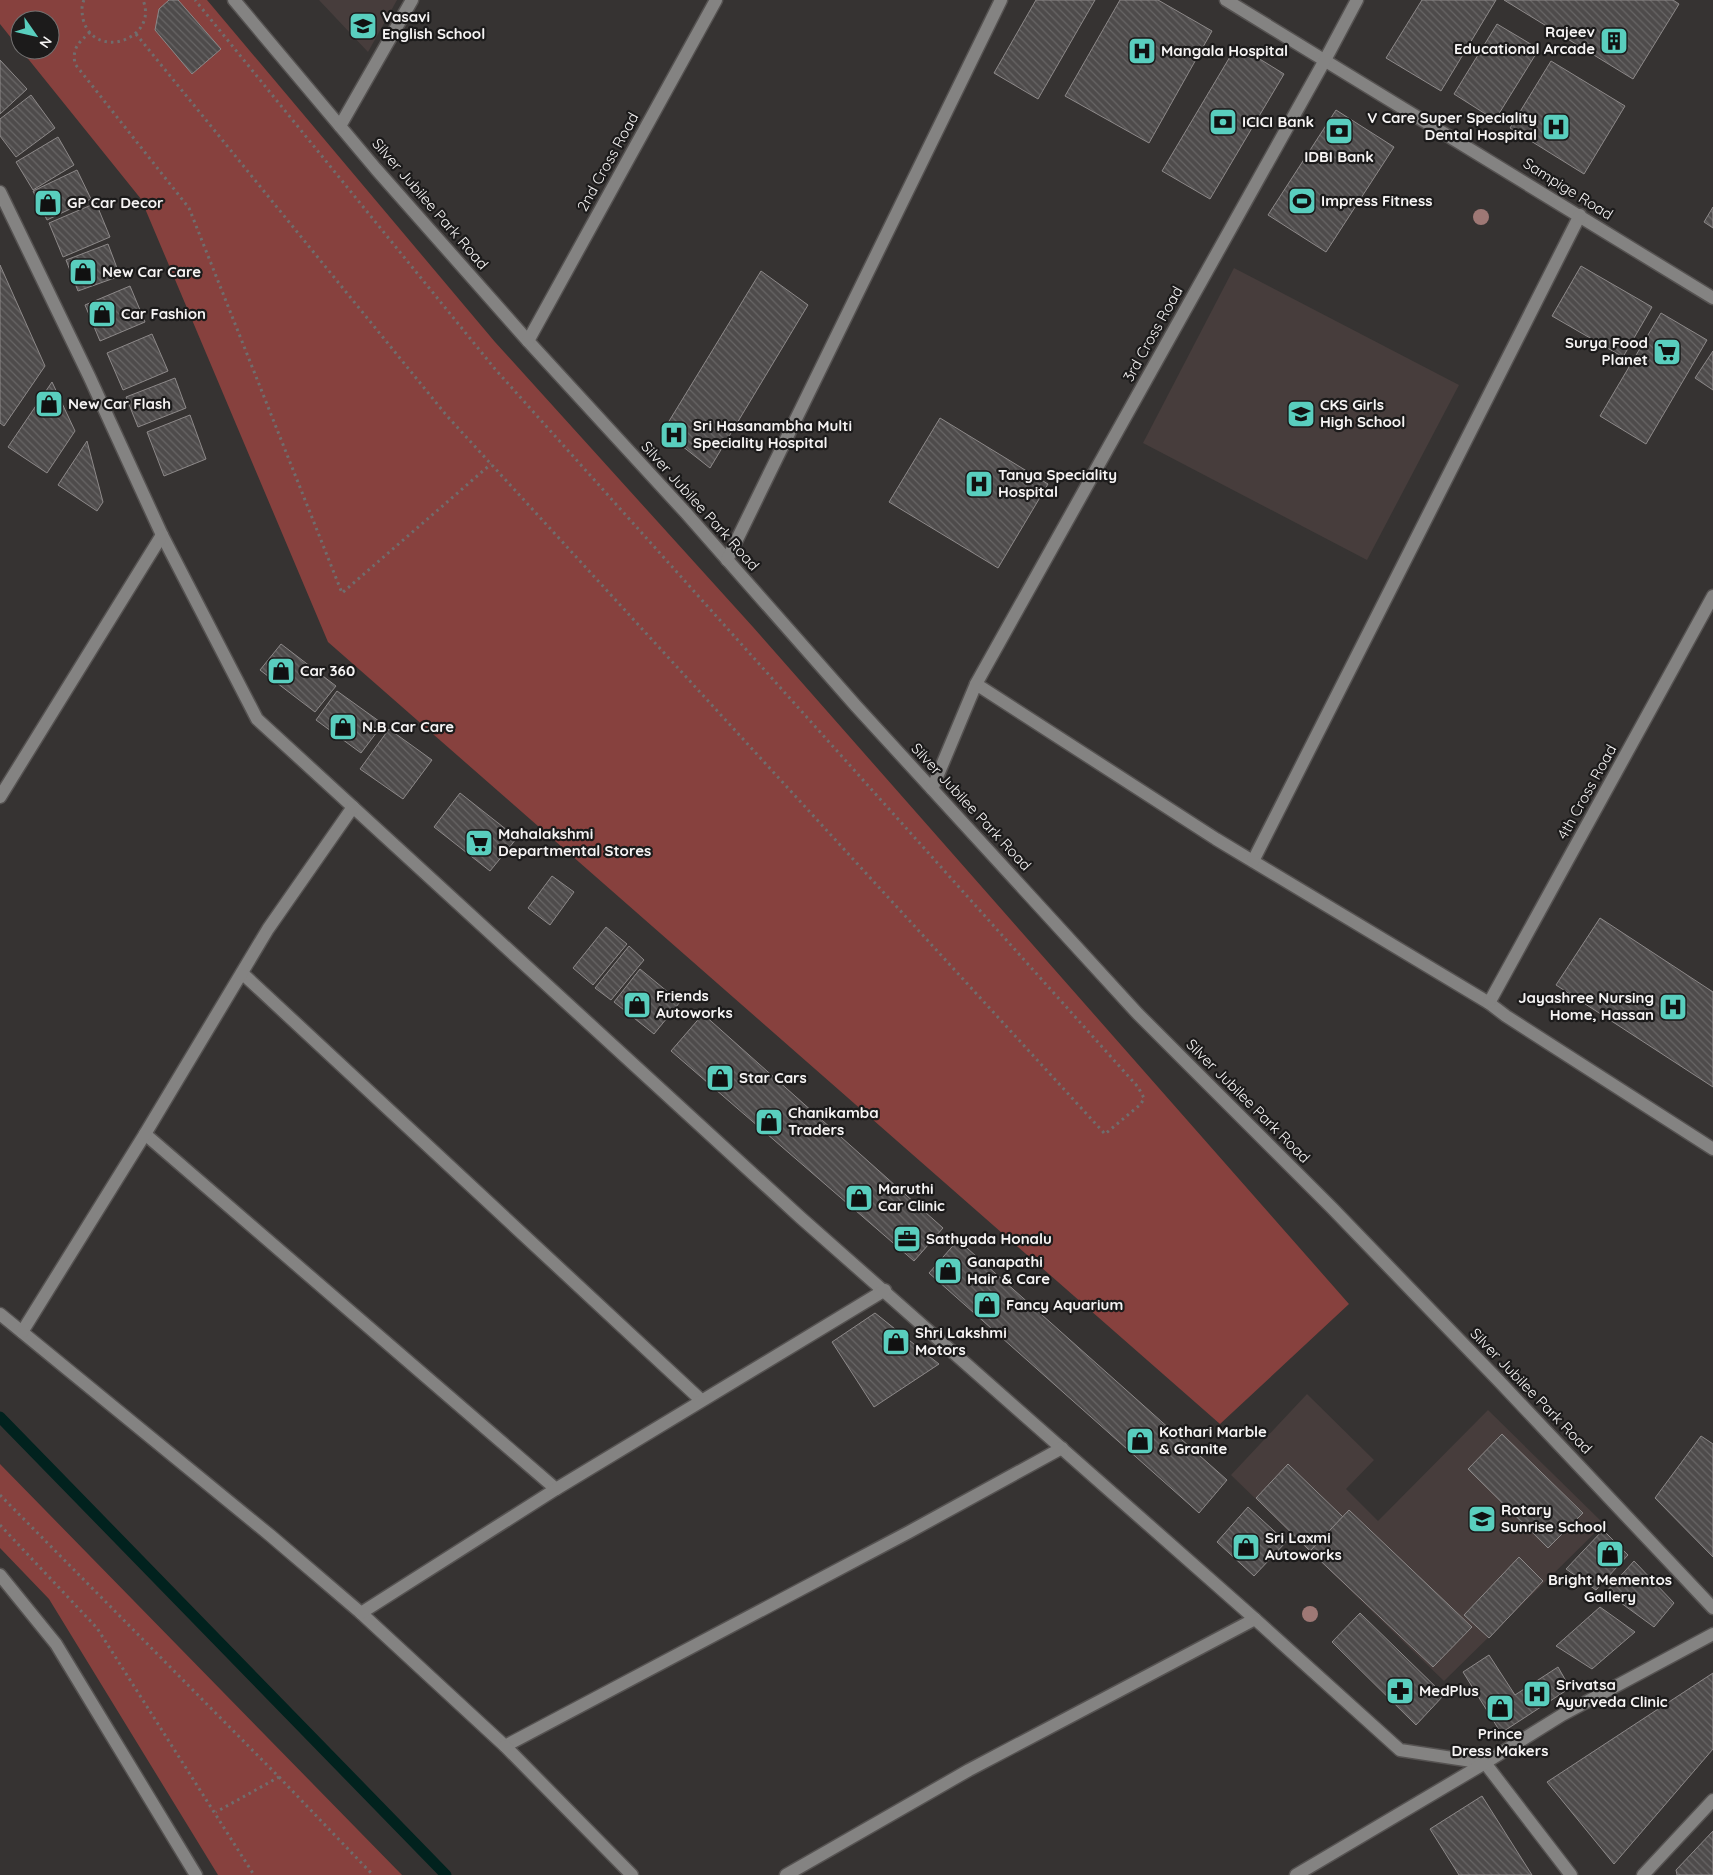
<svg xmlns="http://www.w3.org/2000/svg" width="1713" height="1875" font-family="Quicksand,sans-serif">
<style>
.built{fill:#473d3c}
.park{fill:#87413e}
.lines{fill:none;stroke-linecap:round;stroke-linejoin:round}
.stream{stroke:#01221e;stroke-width:11}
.building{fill:url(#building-back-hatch);stroke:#8d8989}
.minor-casing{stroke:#555251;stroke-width:15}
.path{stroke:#706d6d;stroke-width:3;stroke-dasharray:2.5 4;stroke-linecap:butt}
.minor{stroke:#848382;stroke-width:12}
.tree{fill:#9e7875}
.labels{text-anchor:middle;stroke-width:4.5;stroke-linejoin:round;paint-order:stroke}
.poi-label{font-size:15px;font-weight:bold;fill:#f6f4f4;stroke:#1c1b1b;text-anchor:start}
.street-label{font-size:15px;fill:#f6f4f4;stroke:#1c1b1b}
</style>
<defs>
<pattern id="building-back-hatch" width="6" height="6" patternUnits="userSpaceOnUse" patternTransform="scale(1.25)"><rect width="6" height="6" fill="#4e4b4b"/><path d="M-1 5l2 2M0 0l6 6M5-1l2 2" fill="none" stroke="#686666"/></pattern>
</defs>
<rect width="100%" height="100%" fill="#363332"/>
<g class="built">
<path d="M319,0h78l-29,52z"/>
<path d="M1234,268l225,117 -92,175 -224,-117z"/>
<path d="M1307,1394l67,66 -28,29 32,32 110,-111 116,114 -160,157 -213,-206z"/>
</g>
<g class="park">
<path d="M0,0h207l288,342 258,285 596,677 -129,120 -892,-782 -187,-443 -120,-149h29v-30h-30v29l-20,-25z"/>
<path d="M0,1464l402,411h-184l-169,-276 -49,-51z"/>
</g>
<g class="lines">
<path class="stream" d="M0,1417l446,458"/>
</g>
<g class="building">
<path d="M169,0h9l43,49 -29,25 -37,-44 4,-21z"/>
<path d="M1036,0h59l-57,99 -44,-26z"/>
<path d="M1120,0h38l54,31 -63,112 -84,-47z"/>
<path d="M1422,0h74l-55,91 -55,-33z"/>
<path d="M1504,0h169l6,4 -46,75z"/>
<path d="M1497,24l42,25 -44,71 -41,-26z"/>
<path d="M1237,45l47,29 -74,125 -48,-28z"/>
<path d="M0,60l27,29 -27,25z"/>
<path d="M1551,61l74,45 -41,68 -74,-46z"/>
<path d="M31,95l24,33 -39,29 -16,-21v-17z"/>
<path d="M1336,110l58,37 -68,105 -58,-37z"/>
<path d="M58,137l16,28 -41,25 -17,-28z"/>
<path d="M77,170l14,29 -44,21 -14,-29z"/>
<path d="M96,203l14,34 -47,20 -14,-34z"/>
<path d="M1713,207v21l-9,-6z"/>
<path d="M108,244l12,32 -42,15 -12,-31z"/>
<path d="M0,265l45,101 -41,60 -4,-3z"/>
<path d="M1581,266l71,41 -29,50 -71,-41z"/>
<path d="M761,271l47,34 -98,163 -47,-37z"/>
<path d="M130,286l15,36 -45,19 -15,-36z"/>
<path d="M1661,313l46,27 -61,104 -46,-28z"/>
<path d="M152,334l16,37 -45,19 -16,-37z"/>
<path d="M1713,351v39l-18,-12z"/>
<path d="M175,378l11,30 -48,19 -12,-30z"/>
<path d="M52,382l23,49 -28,42 -39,-26z"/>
<path d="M190,415l16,44 -42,17 -17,-44z"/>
<path d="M940,418l108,66 -50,84 -109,-66z"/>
<path d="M87,441l16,61 -6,9 -39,-26z"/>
<path d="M281,644l55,42 -21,26 -55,-42z"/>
<path d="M337,691l46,33 -22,29 -45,-33z"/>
<path d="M389,729l43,31 -29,39 -43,-30z"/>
<path d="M460,793l57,45 -27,33 -56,-44z"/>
<path d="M552,876l22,16 -24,33 -22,-17z"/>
<path d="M1600,918l113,74v95l-157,-102z"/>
<path d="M606,927l21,17 -34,41 -20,-17z"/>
<path d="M629,946l15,14 -33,40 -16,-12z"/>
<path d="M640,969l40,33 -26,32 -40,-32z"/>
<path d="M703,1014l240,214 -29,33 -243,-210z"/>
<path d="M958,1240l269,240 -28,33 -270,-240z"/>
<path d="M875,1313l64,51 -65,43 -42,-65z"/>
<path d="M1502,1434l81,79 -35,35 -80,-79z"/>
<path d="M1701,1436l12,8v113l-58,-59z"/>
<path d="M1288,1464l55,53 -33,34 -54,-53z"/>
<path d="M1248,1507l38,35 -32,34 -37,-34z"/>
<path d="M1349,1510l123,117 -39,40 -123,-116z"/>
<path d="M1603,1530l25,25 -32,35 -30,-21z"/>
<path d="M1519,1557l24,24 -54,57 -25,-23z"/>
<path d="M1634,1561l40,42 -20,24 -48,-35z"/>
<path d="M1600,1607l35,25 -43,37 -36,-23z"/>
<path d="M1360,1613l84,82 -28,30 -84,-83z"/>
<path d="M1489,1655l26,40 43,-28 12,21 -69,45 -38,-61z"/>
<path d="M1713,1673v76l-99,115 -67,-82z"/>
<path d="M1482,1796l50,79h-73l-29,-46z"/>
<path d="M1713,1831v44h-36l-1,-5z"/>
</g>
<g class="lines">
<defs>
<g id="minor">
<path d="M234,0l142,169 152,172 158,172 170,193 282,308 194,194 167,173 214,227"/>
<path d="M1226,0l487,298"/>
<path d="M340,126l72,-126"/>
<path d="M0,192l89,184 73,159 95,184 544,499 454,401 145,131 85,13 86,112"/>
<path d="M528,341l188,-341"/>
<path d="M727,560l274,-560"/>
<path d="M976,684l349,-624 32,-60"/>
<path d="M932,789l44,-105 240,155 273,164 17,13 207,133"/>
<path d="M0,797l162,-262"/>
<path d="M1253,861l327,-646"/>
<path d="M242,973l459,427"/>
<path d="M1489,1003l224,-407"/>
<path d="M145,1134l411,355"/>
<path d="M0,1314l271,222 90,77 144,133 404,-214 153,-84"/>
<path d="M22,1332l123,-198 123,-205 85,-122"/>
<path d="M0,1575l56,69 140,231"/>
<path d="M361,1613l195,-124 329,-199"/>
<path d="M505,1746l127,129"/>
<path d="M786,1875l183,-105 286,-151"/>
<path d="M1296,1875l189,-112 77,-48 151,-81"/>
<path d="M1643,1875l70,-75"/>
</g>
</defs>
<use href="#minor" class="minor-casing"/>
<g class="path">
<path d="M84,0c-3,6 -2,13 -1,19 11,43 76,20 60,-19"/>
<path d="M90,32c-11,11 -18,15 -15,32l114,144 153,385 149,-129"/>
<path d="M136,34l311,382 658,718 36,-30 3,-6 -6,-11 -643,-718 -300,-369"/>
<path d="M0,1495l279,282 -63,35"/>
<path d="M0,1525l97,103 157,247"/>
<path d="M279,1777l94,98"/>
</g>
<use href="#minor" class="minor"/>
</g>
<g class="tree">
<circle cx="1481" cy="217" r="8"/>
<circle cx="1310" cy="1614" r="8"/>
</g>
<defs>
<symbol id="school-square" viewBox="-11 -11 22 22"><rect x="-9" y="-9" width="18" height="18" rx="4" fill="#59cebe" stroke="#1c1b1b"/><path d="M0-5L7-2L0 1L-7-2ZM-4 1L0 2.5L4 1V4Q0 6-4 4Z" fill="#111"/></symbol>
<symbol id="building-square" viewBox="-11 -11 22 22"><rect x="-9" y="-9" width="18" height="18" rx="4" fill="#59cebe" stroke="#1c1b1b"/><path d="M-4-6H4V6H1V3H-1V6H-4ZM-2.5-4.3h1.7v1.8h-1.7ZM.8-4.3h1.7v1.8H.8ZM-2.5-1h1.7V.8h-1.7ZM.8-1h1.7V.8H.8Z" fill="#111"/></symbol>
<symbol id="hospital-square" viewBox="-11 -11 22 22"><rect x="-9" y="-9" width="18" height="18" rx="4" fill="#59cebe" stroke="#1c1b1b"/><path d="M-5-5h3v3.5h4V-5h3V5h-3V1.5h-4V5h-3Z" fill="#111"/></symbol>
<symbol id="bank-square" viewBox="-11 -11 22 22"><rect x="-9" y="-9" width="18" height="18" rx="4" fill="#59cebe" stroke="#1c1b1b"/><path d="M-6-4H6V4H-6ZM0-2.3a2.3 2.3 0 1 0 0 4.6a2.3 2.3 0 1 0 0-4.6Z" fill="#111"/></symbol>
<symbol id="stadium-square" viewBox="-11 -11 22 22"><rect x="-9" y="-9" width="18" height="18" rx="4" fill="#59cebe" stroke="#1c1b1b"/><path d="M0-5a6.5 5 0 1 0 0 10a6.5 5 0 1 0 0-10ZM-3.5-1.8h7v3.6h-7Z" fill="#111"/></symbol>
<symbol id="shop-square" viewBox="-11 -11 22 22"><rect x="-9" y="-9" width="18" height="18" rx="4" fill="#59cebe" stroke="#1c1b1b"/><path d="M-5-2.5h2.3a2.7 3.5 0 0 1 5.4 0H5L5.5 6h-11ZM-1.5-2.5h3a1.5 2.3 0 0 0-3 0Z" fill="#111"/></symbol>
<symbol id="supermarket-square" viewBox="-11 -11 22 22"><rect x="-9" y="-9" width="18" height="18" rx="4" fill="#59cebe" stroke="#1c1b1b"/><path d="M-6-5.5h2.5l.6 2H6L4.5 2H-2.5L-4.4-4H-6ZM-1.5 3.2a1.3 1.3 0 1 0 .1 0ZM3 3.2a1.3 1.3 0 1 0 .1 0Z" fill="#111"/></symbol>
<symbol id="office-square" viewBox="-11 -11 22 22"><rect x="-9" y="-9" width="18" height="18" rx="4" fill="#59cebe" stroke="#1c1b1b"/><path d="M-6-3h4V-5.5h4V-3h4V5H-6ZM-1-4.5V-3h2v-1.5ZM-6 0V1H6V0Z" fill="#111"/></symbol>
<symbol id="pharmacy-square" viewBox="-11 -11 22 22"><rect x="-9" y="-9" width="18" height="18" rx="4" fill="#59cebe" stroke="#1c1b1b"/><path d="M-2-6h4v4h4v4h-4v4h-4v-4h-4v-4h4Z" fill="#111"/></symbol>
</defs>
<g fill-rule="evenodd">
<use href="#school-square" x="347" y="10" width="32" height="32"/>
<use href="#building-square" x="1598" y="25" width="32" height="32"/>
<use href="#hospital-square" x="1126" y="35" width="32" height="32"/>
<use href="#bank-square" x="1207" y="106" width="32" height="32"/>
<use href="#hospital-square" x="1540" y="111" width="32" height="32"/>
<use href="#bank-square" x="1323" y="115" width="32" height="32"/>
<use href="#stadium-square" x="1286" y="185" width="32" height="32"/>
<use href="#shop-square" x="32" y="187" width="32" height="32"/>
<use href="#shop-square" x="67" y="256" width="32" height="32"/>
<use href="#shop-square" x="86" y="298" width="32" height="32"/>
<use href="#supermarket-square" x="1651" y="336" width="32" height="32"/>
<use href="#shop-square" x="33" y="388" width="32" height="32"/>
<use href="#school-square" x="1285" y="398" width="32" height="32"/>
<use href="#hospital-square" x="658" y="419" width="32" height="32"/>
<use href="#hospital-square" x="963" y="468" width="32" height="32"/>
<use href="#shop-square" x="265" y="655" width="32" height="32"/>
<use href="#shop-square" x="327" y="711" width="32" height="32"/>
<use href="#supermarket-square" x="463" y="827" width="32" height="32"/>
<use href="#shop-square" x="621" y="989" width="32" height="32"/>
<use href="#hospital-square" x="1657" y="991" width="32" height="32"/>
<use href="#shop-square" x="704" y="1062" width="32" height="32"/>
<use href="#shop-square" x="753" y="1106" width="32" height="32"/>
<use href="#shop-square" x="843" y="1182" width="32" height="32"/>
<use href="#office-square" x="891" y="1223" width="32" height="32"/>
<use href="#shop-square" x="932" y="1255" width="32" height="32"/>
<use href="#shop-square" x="971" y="1289" width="32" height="32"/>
<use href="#shop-square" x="880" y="1326" width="32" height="32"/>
<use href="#shop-square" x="1124" y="1425" width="32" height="32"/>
<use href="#school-square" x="1466" y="1503" width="32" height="32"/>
<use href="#shop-square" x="1230" y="1531" width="32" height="32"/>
<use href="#shop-square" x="1594" y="1538" width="32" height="32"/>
<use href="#pharmacy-square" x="1384" y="1675" width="32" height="32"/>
<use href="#hospital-square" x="1521" y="1678" width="32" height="32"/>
<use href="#shop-square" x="1484" y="1692" width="32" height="32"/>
</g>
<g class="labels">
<g class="poi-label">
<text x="382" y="22">Vasavi<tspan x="382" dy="17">English School</tspan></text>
<text x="1595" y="37" text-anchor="end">Rajeev<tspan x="1595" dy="17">Educational Arcade</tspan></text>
<text x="1161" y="56">Mangala Hospital</text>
<text x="1537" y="123" text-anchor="end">V Care Super Speciality<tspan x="1537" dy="17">Dental Hospital</tspan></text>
<text x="1242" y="127">ICICI Bank</text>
<text x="1339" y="162" text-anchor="middle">IDBI Bank</text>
<text x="1321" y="206">Impress Fitness</text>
<text x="67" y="208">GP Car Decor</text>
<text x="102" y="277">New Car Care</text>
<text x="121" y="319">Car Fashion</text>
<text x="1648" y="348" text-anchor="end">Surya Food<tspan x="1648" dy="17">Planet</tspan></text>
<text x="68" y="409">New Car Flash</text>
<text x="1320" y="410">CKS Girls<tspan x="1320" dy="17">High School</tspan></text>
<text x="693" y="431">Sri Hasanambha Multi<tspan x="693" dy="17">Speciality Hospital</tspan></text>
<text x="998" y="480">Tanya Speciality<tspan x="998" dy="17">Hospital</tspan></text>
<text x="300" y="676">Car 360</text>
<text x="362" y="732">N.B Car Care</text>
<text x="498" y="839">Mahalakshmi<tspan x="498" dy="17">Departmental Stores</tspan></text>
<text x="656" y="1001">Friends<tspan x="656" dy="17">Autoworks</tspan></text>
<text x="1654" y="1003" text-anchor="end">Jayashree Nursing<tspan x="1654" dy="17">Home, Hassan</tspan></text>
<text x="739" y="1083">Star Cars</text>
<text x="788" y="1118">Chanikamba<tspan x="788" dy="17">Traders</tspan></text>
<text x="878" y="1194">Maruthi<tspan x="878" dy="17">Car Clinic</tspan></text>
<text x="926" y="1244">Sathyada Honalu</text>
<text x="967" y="1267">Ganapathi<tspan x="967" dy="17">Hair &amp; Care</tspan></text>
<text x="1006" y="1310">Fancy Aquarium</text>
<text x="915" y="1338">Shri Lakshmi<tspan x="915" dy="17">Motors</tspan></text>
<text x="1159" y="1437">Kothari Marble<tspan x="1159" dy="17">&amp; Granite</tspan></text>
<text x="1501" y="1515">Rotary<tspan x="1501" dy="17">Sunrise School</tspan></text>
<text x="1265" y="1543">Sri Laxmi<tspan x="1265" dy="17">Autoworks</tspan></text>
<text x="1610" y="1585" text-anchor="middle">Bright Mementos<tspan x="1610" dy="17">Gallery</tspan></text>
<text x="1556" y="1690">Srivatsa<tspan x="1556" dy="17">Ayurveda Clinic</tspan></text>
<text x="1419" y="1696">MedPlus</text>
<text x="1500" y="1739" text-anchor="middle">Prince<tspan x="1500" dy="17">Dress Makers</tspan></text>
</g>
<g class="street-label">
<text transform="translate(608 162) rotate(-61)" y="5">2nd Cross Road</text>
<text transform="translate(1568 189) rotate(32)" y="5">Sampige Road</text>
<text transform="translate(430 204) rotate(49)" y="5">Silver Jubilee Park Road</text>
<text transform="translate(1153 334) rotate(-61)" y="5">3rd Cross Road</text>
<text transform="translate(700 506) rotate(48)" y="5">Silver Jubilee Park Road</text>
<text transform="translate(1587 792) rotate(-61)" y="5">4th Cross Road</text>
<text transform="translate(971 807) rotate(47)" y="5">Silver Jubilee Park Road</text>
<text transform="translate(1248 1101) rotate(45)" y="5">Silver Jubilee Park Road</text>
<text transform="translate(1531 1391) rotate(46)" y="5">Silver Jubilee Park Road</text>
</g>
</g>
<g transform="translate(35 35) rotate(124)"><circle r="24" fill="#1c1b1b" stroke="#737272"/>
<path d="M0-4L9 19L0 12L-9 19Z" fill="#59cebe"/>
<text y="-8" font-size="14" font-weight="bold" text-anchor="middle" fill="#f6f4f4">N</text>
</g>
</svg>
